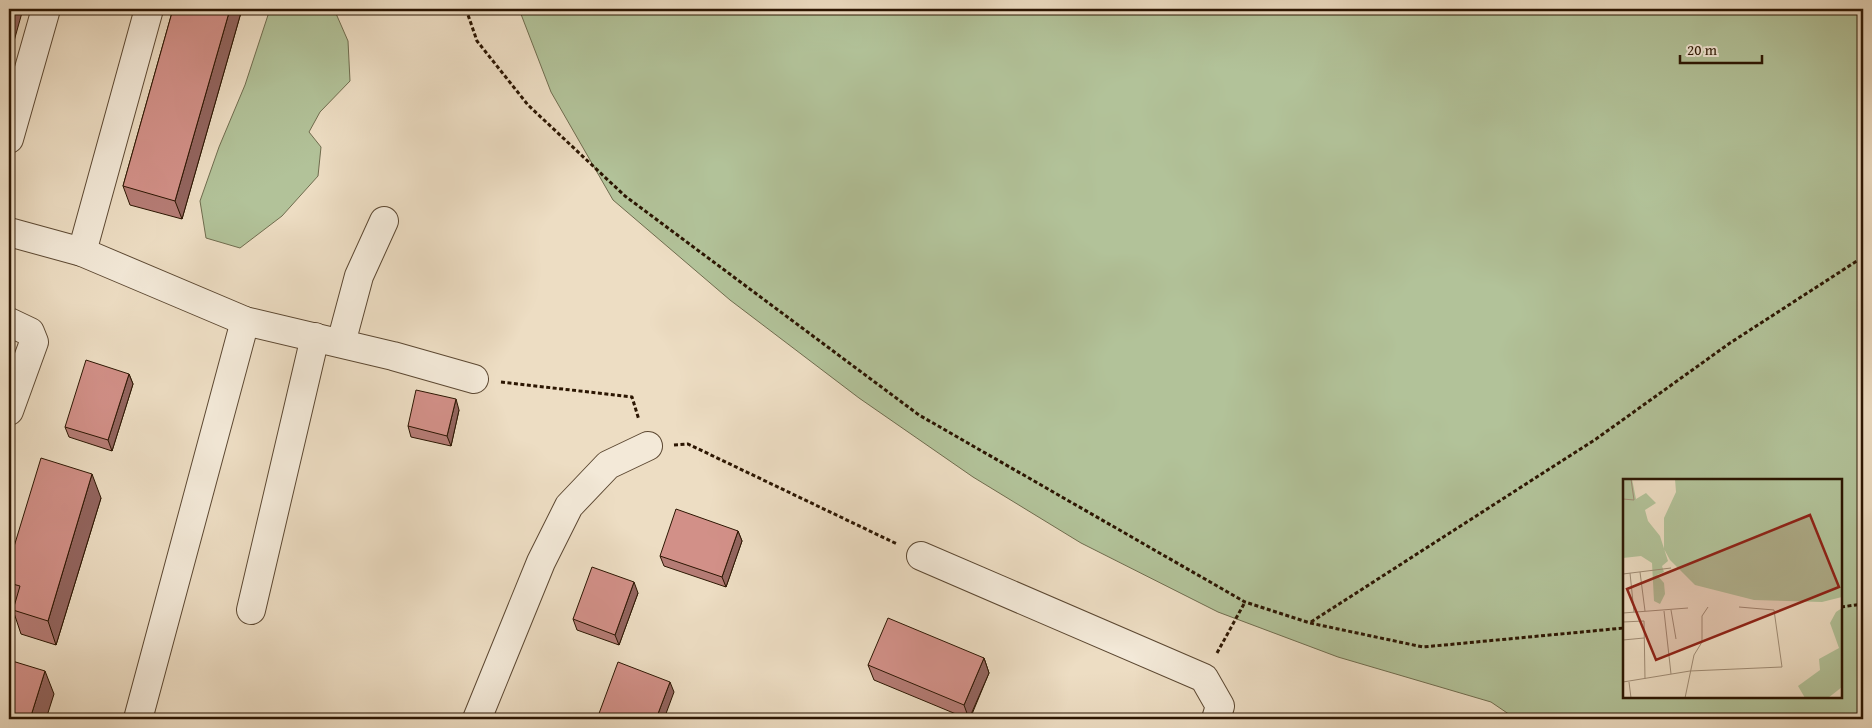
<svg xmlns="http://www.w3.org/2000/svg" width="1872" height="728" font-family="'Gentium Book Plus',serif">
<style>
.green{fill:#b2c299;stroke:#6f6c4e;fill-rule:evenodd}
.lines{fill:none;stroke-linecap:round;stroke-linejoin:round}
.minor-casing{stroke:#5c4832;stroke-width:30}
.path{stroke:#2c1602;stroke-width:3;stroke-dasharray:4 2.5;stroke-linecap:butt}
.minor{stroke:#f3e9d8;stroke-width:28}
.wall{fill:#b57c75;stroke:#2c1602}
.shaded-wall{fill:#93655f;stroke:#2c1602}
.building{fill:#d29088;stroke:#2c1602}
.inset-road{fill:none;stroke:#a08d76;stroke-width:1}
.view{fill:#8f2418;fill-opacity:0.15;stroke:#8f2418;stroke-width:2.5}
.inset-edge{fill:none;stroke:#2c1602;stroke-width:2.5}
</style>
<rect width="100%" height="100%" fill="#edddc3"/>
<filter id="stains"><feTurbulence type="fractalNoise" baseFrequency=".004" numOctaves="4"/><feColorMatrix values="0 0 0 0 .2 0 0 0 0 .09 0 0 0 0 .02 0 0 0 .5 -.17"/></filter>
<radialGradient id="worn" r=".72"><stop offset=".6" stop-color="#630" stop-opacity="0"/><stop offset="1" stop-color="#630" stop-opacity=".3"/></radialGradient>
<g class="green">
<path d="M270,9h64l14,32 2,40 -30,31 -11,20 12,15 -3,29 -36,40 -42,32 -34,-10 -6,-37 19,-54 26,-62z"/>
<path d="M519,9h1344v710h-347l-25,-17 -153,-45 -120,-45 -137,-69 -108,-66 -114,-79 -129,-98 -117,-100 -62,-108zM1624,480h217v217h-217z"/>
</g>
<g class="lines">
<defs>
<g id="minor">
<path d="M9,139l37,-130"/>
<path d="M9,232l73,20 163,69 148,35 81,23"/>
<path d="M82,252l67,-243"/>
<path d="M9,322l21,10 4,10 -25,69"/>
<path d="M341,343l18,-67 25,-55"/>
<path d="M921,556l283,122 16,28 -4,13"/>
<path d="M251,610l64,-273"/>
<path d="M138,719l107,-398"/>
<path d="M477,719l64,-157 28,-56 39,-41 40,-19"/>
</g>
</defs>
<use href="#minor" class="minor-casing"/>
<g class="path">
<path d="M466,9l11,32 51,64 97,91 294,219 326,187 65,21 113,24 201,-19"/>
<path d="M501,382l131,15 7,23"/>
<path d="M674,445l14,-1 209,100"/>
<path d="M1841,607l22,-3"/>
<path d="M1311,622l285,-183 134,-96 133,-86"/>
<path d="M1217,653l28,-51"/>
</g>
<use href="#minor" class="minor"/>
</g>
<g class="wall">
<path d="M173,9h69l-60,210 -52,-14 -7,-19z"/>
<path d="M129,374l4,10 -21,67 -43,-14 -4,-10z"/>
<path d="M459,410l-8,36 -40,-9 -3,-11z"/>
<path d="M101,498l-45,147 -35,-11 -8,-24 1,-5h-2l-3,-9v-33z"/>
<path d="M738,531l4,10 -16,46 -62,-21 -4,-10z"/>
<path d="M638,593l-19,52 -42,-15 -4,-11z"/>
<path d="M984,658l5,15 -19,46h-2l-94,-39 -6,-15z"/>
</g>
<g class="shaded-wall">
<path d="M11,9h12l-14,50v-42z"/>
<path d="M230,9h12l-60,210 -7,-18z"/>
<path d="M129,374l4,10 -21,67 -4,-11z"/>
<path d="M456,399l3,11 -8,36 -4,-10z"/>
<path d="M92,474l9,24 -45,147 -8,-24z"/>
<path d="M738,531l4,10 -16,46 -4,-10z"/>
<path d="M634,582l4,11 -19,52 -4,-10z"/>
<path d="M984,658l5,15 -20,46 -5,-14z"/>
<path d="M45,671l9,23 -8,25h-16z"/>
<path d="M670,682l4,10 -10,27h-8z"/>
</g>
<g class="building">
<path d="M9,9h2l-2,8z"/>
<path d="M173,9h57l-55,192 -52,-15z"/>
<path d="M86,360l43,14 -21,66 -43,-13z"/>
<path d="M416,390l40,9 -9,37 -39,-10z"/>
<path d="M41,458l51,16 -44,147 -35,-11 7,-24 -11,-3v-20z"/>
<path d="M676,509l62,22 -16,46 -62,-21z"/>
<path d="M592,567l42,15 -19,53 -42,-16z"/>
<path d="M888,618l96,40 -20,47 -96,-40z"/>
<path d="M9,660l36,11 -15,48h-21z"/>
<path d="M618,662l52,20 -14,37h-59z"/>
</g>
<g transform="translate(1623 479)">
<rect width="219" height="219" fill="#edddc3"/>
<path d="M0,0h9l4,20 10,-6 10,10 -11,7 3,11 12,15 8,25 -6,5 2,6 -7,3 7,8 1,11 -5,10 -6,-3 -2,-38 -11,-7 -18,2zM52,0h167v118l-20,5 -68,-2 -59,-15 -25,-25 -6,-11v-31l12,-26zM219,129v79l-14,11h-23l-7,-12 22,-16 -1,-11 20,-11 -9,-25 6,-11z" fill="#b2c299"/>
<path class="inset-road" d="M0,20l11,1 -3,-21M17,93l5,39M7,94l4,39M0,95l48,-6M48,131l5,29M41,132l7,63M0,134l65,-5M0,143l21,-1 1,58M0,161l21,-2M0,203l67,-11 92,-4 -8,-57 -35,-3M6,203l2,16M62,219l9,-43 8,-13v-26l6,-9"/>
<path class="view" d="M187,36l29,72 -183,73 -29,-71z"/>
<rect width="219" height="219" class="inset-edge"/>
</g>
<rect width="1872" height="728" fill="none" stroke="#edddc3" stroke-width="30"/>
<rect x="10" y="10" width="1852" height="708" fill="none" stroke="#2c1602" stroke-width="2.5"/>
<rect x="15" y="15" width="1842" height="698" fill="none" stroke="#2c1602"/>
<path d="M1680 55v8h82v-8" fill="none" stroke="#2c1602" stroke-width="2.5"/>
<text x="1687" y="55" font-size="15" fill="#2c1602" stroke="#f3e9d8" stroke-width="4" paint-order="stroke">20 m</text>
<rect width="100%" height="100%" filter="url(#stains)"/>
<rect width="100%" height="100%" fill="url(#worn)"/>
</svg>
